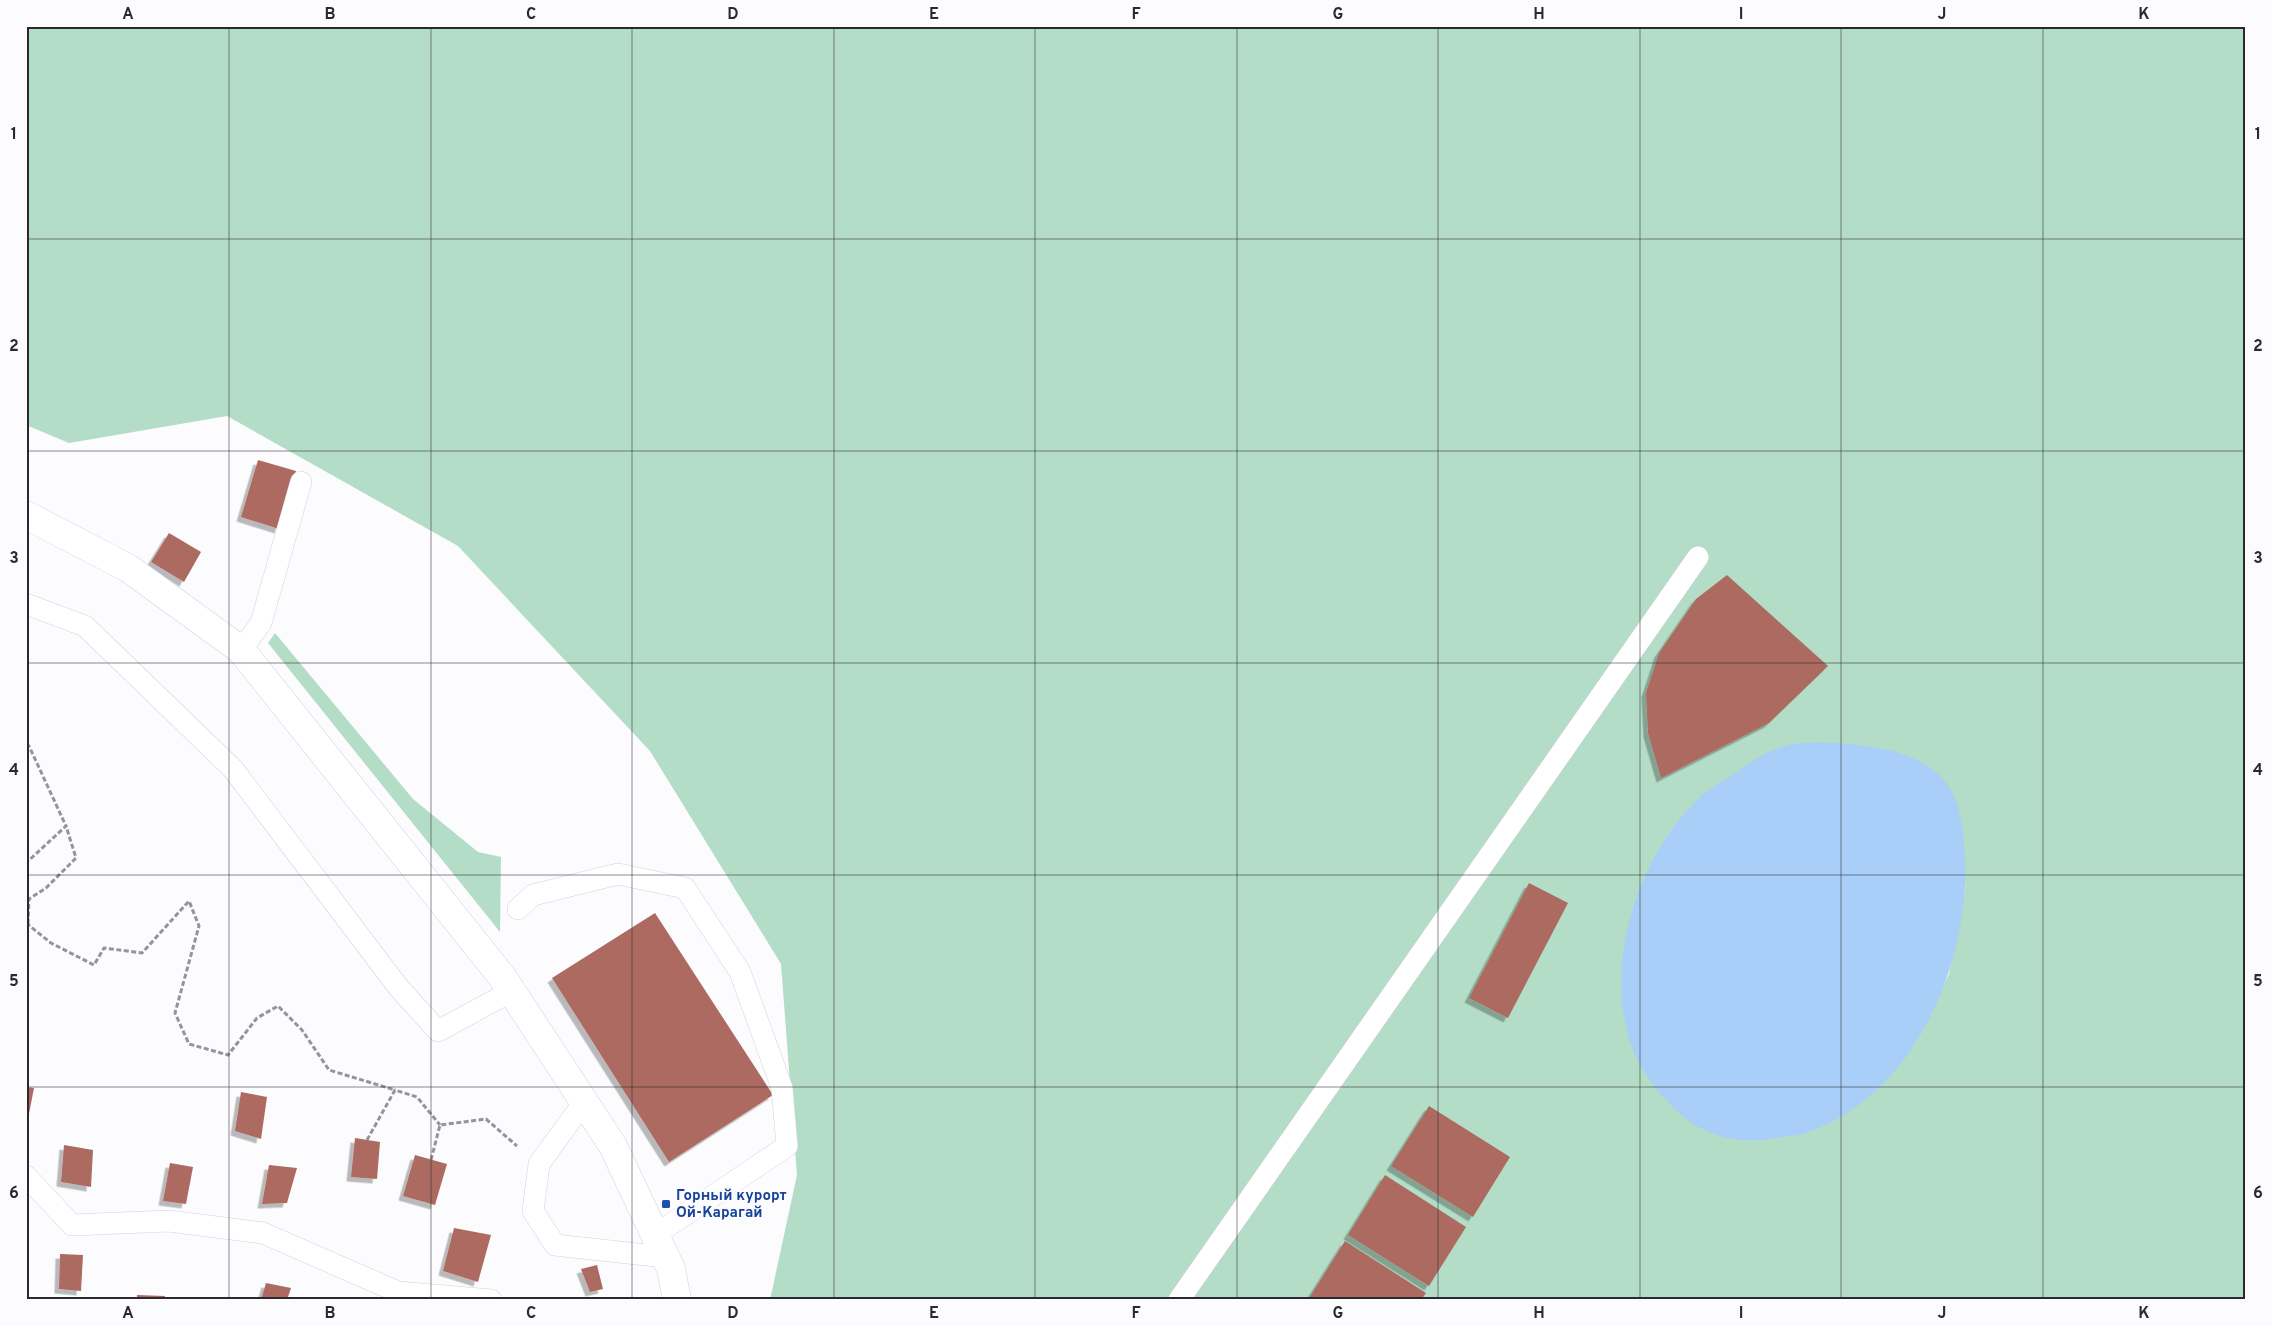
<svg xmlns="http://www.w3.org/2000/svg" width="2272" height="1326" font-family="Overpass,sans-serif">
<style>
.green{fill:#b3ddc6;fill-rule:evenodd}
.water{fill:#a9cef7}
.building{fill:#ac6a60;filter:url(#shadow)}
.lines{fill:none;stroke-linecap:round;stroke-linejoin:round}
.service-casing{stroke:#d5d0e0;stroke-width:22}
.tertiary-casing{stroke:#d5d0e0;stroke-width:29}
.path{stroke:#969499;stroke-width:3;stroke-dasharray:5 2.5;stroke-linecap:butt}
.service{stroke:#fff;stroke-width:21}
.tertiary{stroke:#fff;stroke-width:28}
.grid{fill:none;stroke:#2b292f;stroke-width:1;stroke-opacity:0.55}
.transit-dot{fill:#1a4fb4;stroke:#fcfbfe;stroke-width:2}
.labels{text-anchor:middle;stroke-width:5;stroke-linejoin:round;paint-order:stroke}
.transit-label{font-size:15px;font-weight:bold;fill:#164399;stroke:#fcfbfe;text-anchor:start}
.neatline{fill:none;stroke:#2b292f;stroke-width:2}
.grid-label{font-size:16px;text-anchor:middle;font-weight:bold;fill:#2b292f}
</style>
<defs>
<filter id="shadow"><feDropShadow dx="-4.5" dy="4.5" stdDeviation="0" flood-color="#0004"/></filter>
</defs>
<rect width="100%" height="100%" fill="#fcfbfe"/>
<g class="green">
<path d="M26,26h2220v1274h-1476l27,-125 -16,-211 -131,-213 -192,-205 -231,-130 -158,27 -43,-18zM1966,883l-17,91 -16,34z"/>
<path d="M275,633l138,166 65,53 23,5 -1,75 -232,-289z"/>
</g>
<path class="water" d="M1823,742c40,3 86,5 117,34 21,19 24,57 25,83 4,107 -51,237 -159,274 -9,3 -20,3 -29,5 -34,6 -68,1 -94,-22 -18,-15 -34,-34 -45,-55 -40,-81 -4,-200 59,-261 9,-10 23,-17 34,-24 17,-12 36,-26 57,-31 11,-3 24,-2 35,-3z"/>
<g class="building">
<path d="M258,460l38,11 -17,58 -38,-12z"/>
<path d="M169,533l32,19 -17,30 -33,-20z"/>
<path d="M1727,575l101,91 -59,57 -108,55 -13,-45 -2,-40 13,-40 37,-54z"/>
<path d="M1529,883l39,20 -60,115 -39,-20z"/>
<path d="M655,913l118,182 -104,67 -117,-184z"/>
<path d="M26,1087l8,1 -7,36h-1z"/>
<path d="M241,1092l26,5 -6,42 -26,-8z"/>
<path d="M1429,1106l81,51 -37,60 -82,-51z"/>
<path d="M355,1138l25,4 -3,37 -26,-2z"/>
<path d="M64,1145l29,5 -2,37 -30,-5z"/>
<path d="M415,1155l32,9 -12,41 -32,-9z"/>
<path d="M170,1163l23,4 -7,37 -23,-3z"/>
<path d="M269,1165l28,3 -10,35 -25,1z"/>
<path d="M1385,1175l81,52 -37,59 -81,-51z"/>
<path d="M454,1228l37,7 -13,47 -35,-11z"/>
<path d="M1345,1241l81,52 -5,7h-113z"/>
<path d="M60,1254l23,1 -2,36 -22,-2z"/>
<path d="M597,1265l6,24 -13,3 -9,-23z"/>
<path d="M266,1283l25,5 -4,12h-26z"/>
<path d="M137,1295l28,1 -1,4h-27z"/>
</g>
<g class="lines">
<defs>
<g id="service">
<path d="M26,604l59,22 148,143 166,219 39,43 74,-40"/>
<path d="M241,650l20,-27 40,-141"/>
<path d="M518,909l15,-14 85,-21 67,14 55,84 42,116 5,58 -132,89"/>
<path d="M584,1102l-45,62 -6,47 22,34 110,12"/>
<path d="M26,1176l46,49 97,-4 94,12 135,59 93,8"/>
<path d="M1179,1300l519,-743"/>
</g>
<path id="tertiary" d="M26,515l102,53 113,82 262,328 110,168 58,123 6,31"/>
</defs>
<use href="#service" class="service-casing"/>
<use href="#tertiary" class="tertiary-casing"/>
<g class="path">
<path d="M26,744l3,2 37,80 -40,37"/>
<path d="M26,923l25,20 43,22 10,-17 38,5 47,-52 10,25 -24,87 14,31 39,11 29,-37 21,-12 24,24 27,40 66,20"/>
<path d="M28,924l1,-25 17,-11 30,-30 -10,-32"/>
<path d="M367,1140l28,-50 22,7 23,28"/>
<path d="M431,1160l9,-35 46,-6 31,27"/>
</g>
<use href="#service" class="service"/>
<use href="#tertiary" class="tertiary"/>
</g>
<path class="grid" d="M229,26v1274M431,26v1274M632,26v1274M834,26v1274M1035,26v1274M1237,26v1274M1438,26v1274M1640,26v1274M1841,26v1274M2043,26v1274M26,239h2220M26,451h2220M26,663h2220M26,875h2220M26,1087h2220"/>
<rect class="transit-dot" x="661" y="1199" width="10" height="10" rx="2.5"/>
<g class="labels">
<g class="transit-label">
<text x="676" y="1200">Горный курорт<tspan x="676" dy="17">Ой-Карагай</tspan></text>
</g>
</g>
<rect width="2272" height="1326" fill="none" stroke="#fcfbfe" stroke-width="55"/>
<rect x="28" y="28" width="2216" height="1270" class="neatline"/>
<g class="grid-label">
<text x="128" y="19">A</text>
<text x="330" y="19">B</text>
<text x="531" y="19">C</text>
<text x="733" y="19">D</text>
<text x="934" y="19">E</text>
<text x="1136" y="19">F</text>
<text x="1338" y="19">G</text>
<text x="1539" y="19">H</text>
<text x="1741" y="19">I</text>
<text x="1942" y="19">J</text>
<text x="2144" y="19">K</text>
<text x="14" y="139">1</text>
<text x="2258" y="139">1</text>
<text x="14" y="351">2</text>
<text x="2258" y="351">2</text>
<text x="14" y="563">3</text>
<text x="2258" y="563">3</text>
<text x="14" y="775">4</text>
<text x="2258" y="775">4</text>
<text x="14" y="986">5</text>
<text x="2258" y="986">5</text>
<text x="14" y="1198">6</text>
<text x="2258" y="1198">6</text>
<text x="128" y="1318">A</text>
<text x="330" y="1318">B</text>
<text x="531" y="1318">C</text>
<text x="733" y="1318">D</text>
<text x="934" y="1318">E</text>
<text x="1136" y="1318">F</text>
<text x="1338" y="1318">G</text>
<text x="1539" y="1318">H</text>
<text x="1741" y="1318">I</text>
<text x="1942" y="1318">J</text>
<text x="2144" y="1318">K</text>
</g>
</svg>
